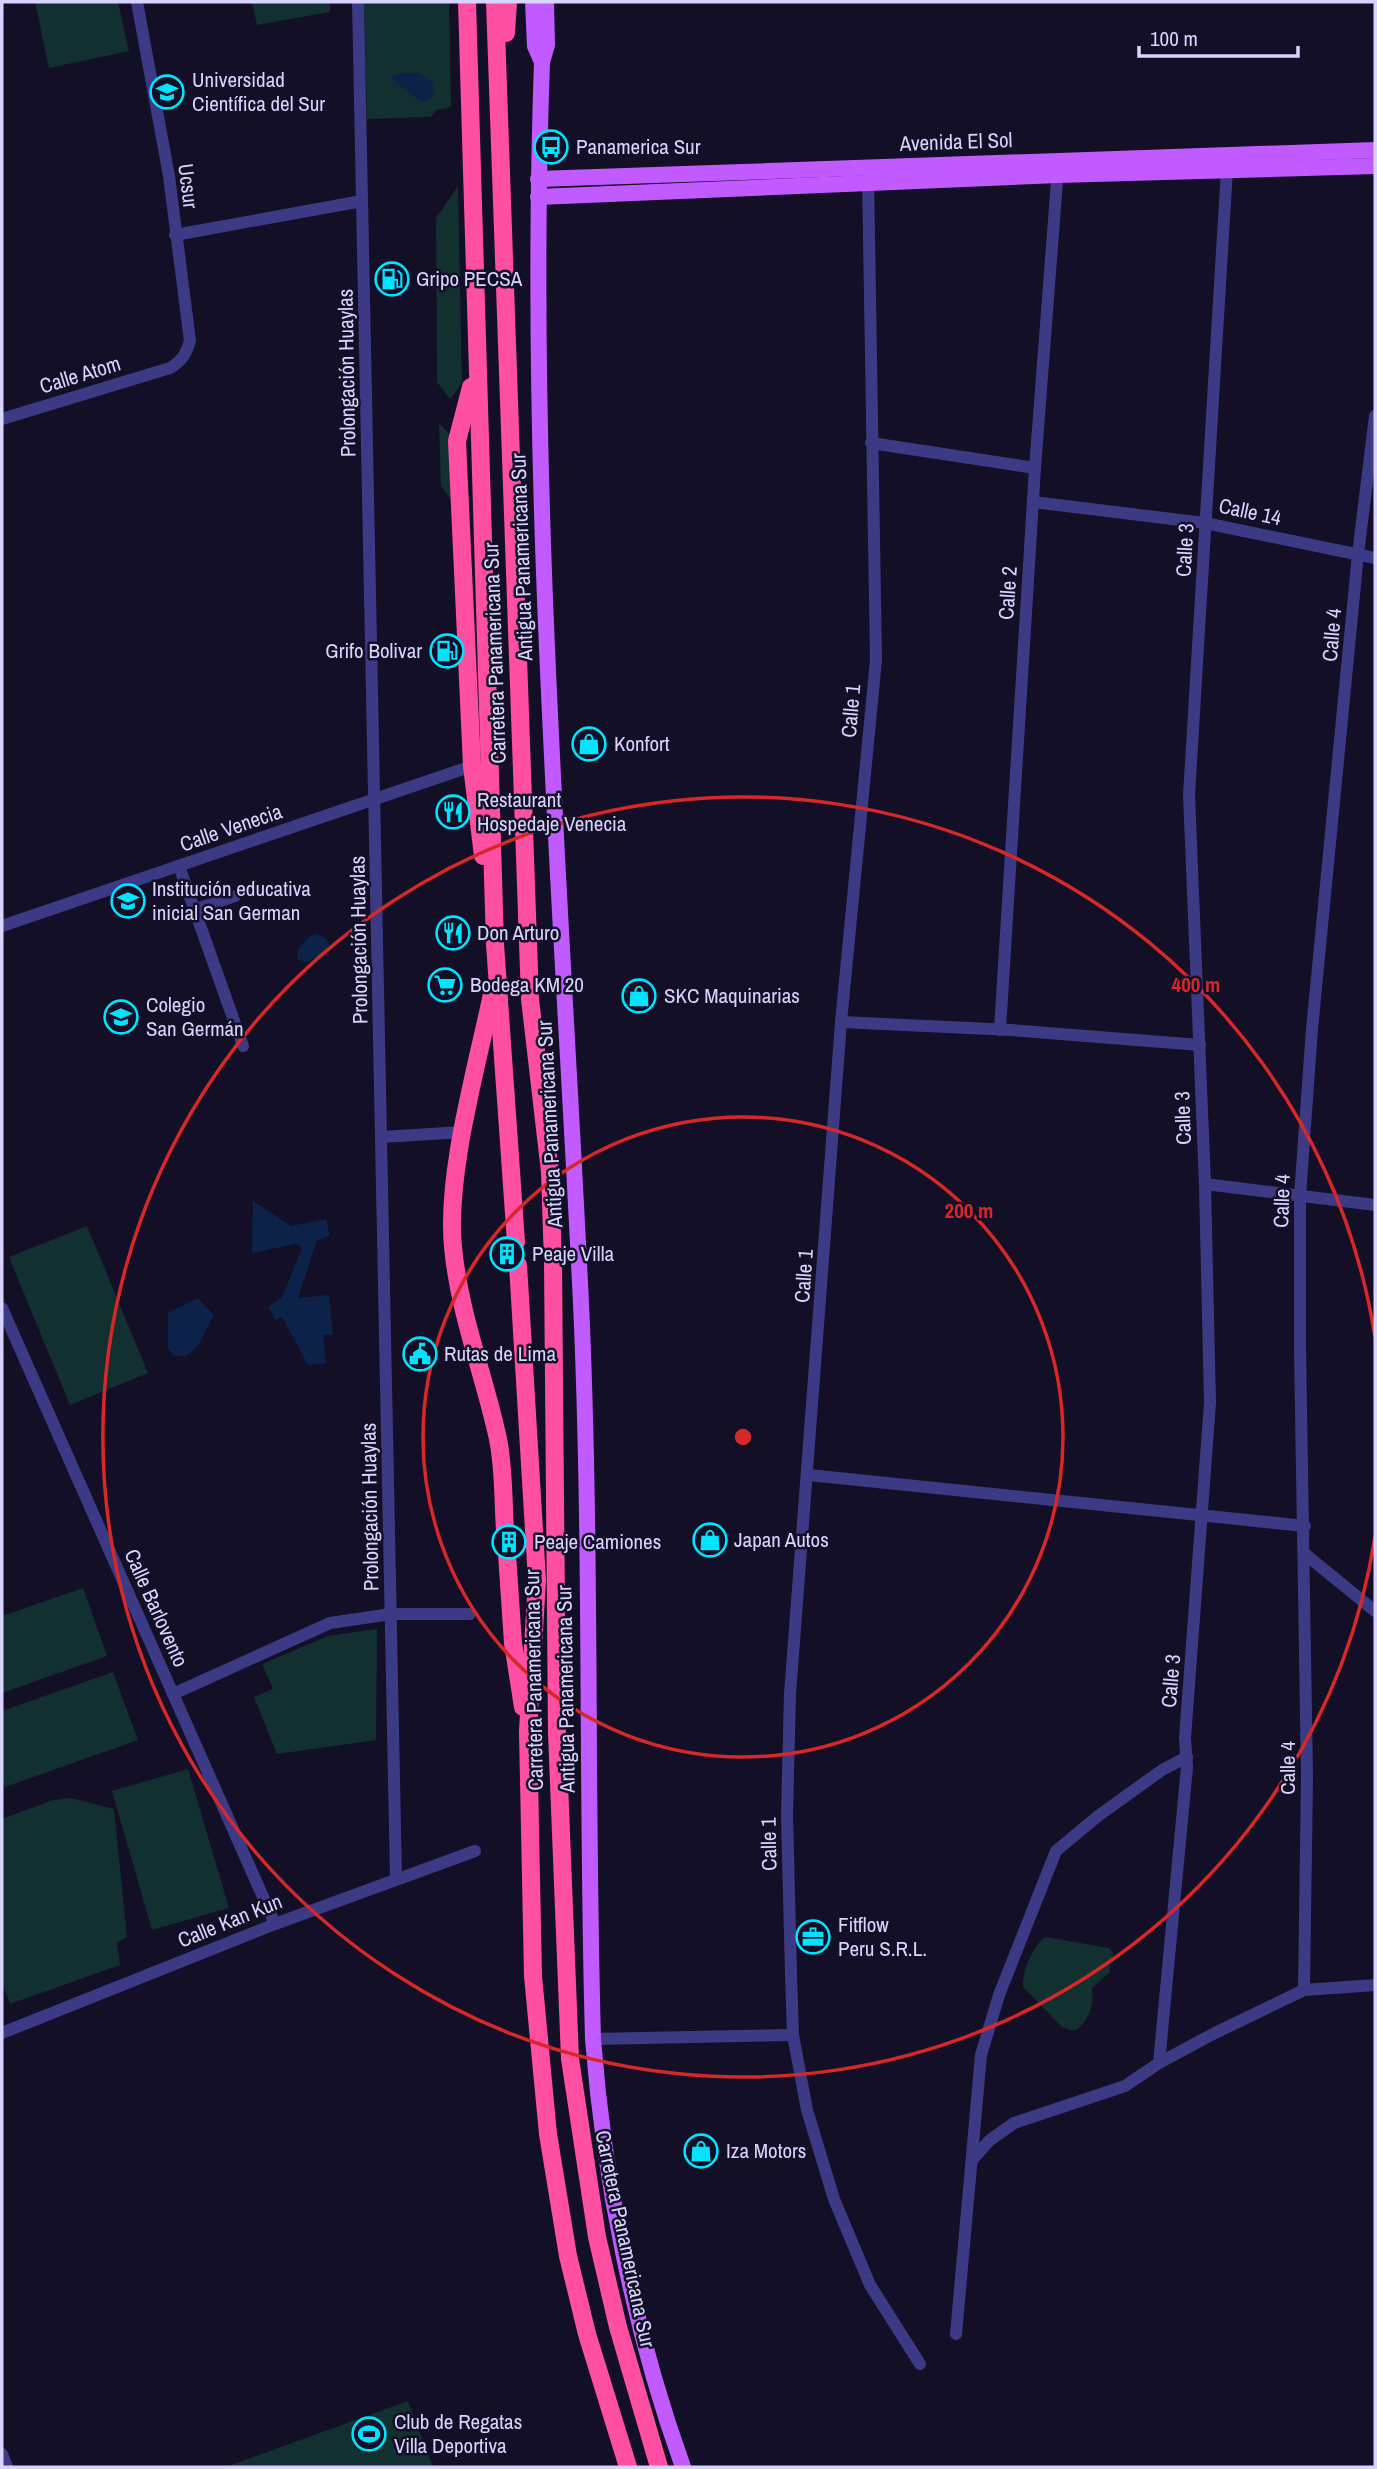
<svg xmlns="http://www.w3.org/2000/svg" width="1377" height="2469" font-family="'Archivo Narrow',sans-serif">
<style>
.green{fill:#12302f}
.water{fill:#0c2248}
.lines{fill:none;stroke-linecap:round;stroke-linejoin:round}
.minor{stroke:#3d3a85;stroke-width:12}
.major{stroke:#c25bff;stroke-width:16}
.highway{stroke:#ff4fa3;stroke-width:18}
.ring{fill:none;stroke:#d62828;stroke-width:3.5}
.labels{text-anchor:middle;stroke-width:5;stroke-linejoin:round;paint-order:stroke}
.poi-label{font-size:21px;fill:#d9d4ff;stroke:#130f26;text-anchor:start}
.street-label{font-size:21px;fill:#d9d4ff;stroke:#130f26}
.centre{fill:#d62828;stroke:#130f26;stroke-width:3.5}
.ring-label{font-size:21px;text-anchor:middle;font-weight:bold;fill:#d62828;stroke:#130f26;stroke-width:5;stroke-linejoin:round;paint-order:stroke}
</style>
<rect width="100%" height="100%" fill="#130f26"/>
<g class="green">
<path d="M35,2h83l11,49 -80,17z"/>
<path d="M252,2h78v10l-73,13z"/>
<path d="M364,2h85l2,105 -15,3 -5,7 -64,2z"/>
<path d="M458,186l4,197 -12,16 -13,-17 -1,-164z"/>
<path d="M439,423l13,14 4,69 -15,-20z"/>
<path d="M87,1226l61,147 -78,32 -61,-148z"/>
<path d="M83,1588l24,68 -105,37v-77z"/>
<path d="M377,1629l-1,111 -99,14 -23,-57 19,-8 -11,-25 66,-28z"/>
<path d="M113,1672l25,68 -133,47 -3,-8v-68z"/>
<path d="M188,1769l41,139 -77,22 -40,-139z"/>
<path d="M71,1798l43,11 13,128 -10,6 3,22 -110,39 -8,-22v-163l51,-19z"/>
<path d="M1045,1937l64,11 4,5 -4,20 -17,15c2,16 -3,36 -18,43l-12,-4 -39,-40c-1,-15 9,-40 22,-50z"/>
<path d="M408,2401l25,66h-207z"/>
</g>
<g class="water">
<path d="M399,73h20l14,10 1,12 -12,8 -30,-24v-3z"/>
<path d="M317,934l9,4 4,7 -12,13 -13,4 -8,-3 1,-10 12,-13z"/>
<path d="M253,1201l38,25 35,-7 4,17 -13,4 -19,58 31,-3 4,39 -10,1 3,28 -18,2 -26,-48 -7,3 -7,-13 14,-10 20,-49 -6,-4 -44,9z"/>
<path d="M198,1298l16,17c-10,17 -17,46 -40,41l-6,-8v-35z"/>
</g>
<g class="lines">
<g class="minor">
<path d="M358,2l38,1876"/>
<path d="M868,176l8,484 -35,362 -51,672 -3,121 4,159 2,61 14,75 27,89 36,86 50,79"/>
<path d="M175,235l187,-34"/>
<path d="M2,419l168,-51c12,-7 16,-14 20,-27l-21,-165 -32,-174"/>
<path d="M871,443l164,25"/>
<path d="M1033,502l172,21 170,35"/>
<path d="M179,866l64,180"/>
<path d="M194,910l41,-14"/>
<path d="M2,926l470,-160"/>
<path d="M841,1022l170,8 189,15"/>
<path d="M1000,1030l35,-562 23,-300"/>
<path d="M382,1137l81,-5"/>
<path d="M1205,1184l170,21"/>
<path d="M2,1308l273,616"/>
<path d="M809,1475l496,51"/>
<path d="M1305,1554l70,57"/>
<path d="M173,1694l157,-71 61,-9h79"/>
<path d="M1304,1990l3,-214 -7,-429v-151l12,-167 46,-475 17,-138"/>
<path d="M2,2033l273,-109 200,-73"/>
<path d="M593,2039l200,-4"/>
<path d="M1159,2063l28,-296 -2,-29 25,-335 -5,-219 -16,-389 38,-626"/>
<path d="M973,2159l17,-19 24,-17 111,-37 34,-23 54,-29 91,-44 71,-5"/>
<path d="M956,2334l25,-279 18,-60 57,-144 42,-35 64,-46 25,-13"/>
<path d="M2,2454l5,13"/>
</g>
<g class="major">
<path d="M533,2l2,44 7,16"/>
<path d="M546,2l1,43 -5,17c-15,414 19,827 39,1241 11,245 5,491 12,736 11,143 41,292 90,428"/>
<path d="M538,179l837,-29"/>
<path d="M538,197l520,-22 317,-9"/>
</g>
<g class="highway">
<path d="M467,2l28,942 21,298"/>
<path d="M495,2l35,997 20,173 3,91 4,470 13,326 27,178 21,90 41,140"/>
<path d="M506,33l2,-31"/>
<path d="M471,387l-14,54 15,325 11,90"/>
<path d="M492,994c-15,73 -46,179 -39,253 6,66 31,127 45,192 6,29 5,61 7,91"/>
<path d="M518,1265l19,315 -9,151 5,245 15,158 20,122 19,78 41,133"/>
<path d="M507,1554l6,89 10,64"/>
</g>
</g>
<g class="ring">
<circle cx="743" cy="1437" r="320"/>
<path d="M1375 1537A640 640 0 1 1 1375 1337"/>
</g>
<defs>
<symbol id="university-ring" viewBox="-11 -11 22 22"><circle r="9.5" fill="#130f26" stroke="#00e5ff" stroke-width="1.5"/><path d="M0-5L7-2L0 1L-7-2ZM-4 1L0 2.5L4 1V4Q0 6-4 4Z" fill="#00e5ff"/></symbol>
<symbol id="bus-ring" viewBox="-11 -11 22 22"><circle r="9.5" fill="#130f26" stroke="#00e5ff" stroke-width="1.5"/><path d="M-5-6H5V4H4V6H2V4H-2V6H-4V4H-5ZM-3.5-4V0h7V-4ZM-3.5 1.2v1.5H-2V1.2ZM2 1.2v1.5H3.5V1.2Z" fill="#00e5ff"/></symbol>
<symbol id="fuel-ring" viewBox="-11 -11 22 22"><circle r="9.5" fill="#130f26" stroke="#00e5ff" stroke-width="1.5"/><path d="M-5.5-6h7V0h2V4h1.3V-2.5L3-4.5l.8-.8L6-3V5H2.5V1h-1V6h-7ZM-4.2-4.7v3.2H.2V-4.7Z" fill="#00e5ff"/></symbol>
<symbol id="shop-ring" viewBox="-11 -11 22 22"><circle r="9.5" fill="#130f26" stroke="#00e5ff" stroke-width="1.5"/><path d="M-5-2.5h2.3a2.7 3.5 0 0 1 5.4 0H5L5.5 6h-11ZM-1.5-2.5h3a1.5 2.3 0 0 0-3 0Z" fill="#00e5ff"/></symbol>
<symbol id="restaurant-ring" viewBox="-11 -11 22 22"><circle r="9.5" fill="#130f26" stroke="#00e5ff" stroke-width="1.5"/><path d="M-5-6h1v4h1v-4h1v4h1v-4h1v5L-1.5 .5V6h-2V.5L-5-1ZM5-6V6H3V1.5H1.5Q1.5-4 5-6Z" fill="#00e5ff"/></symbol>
<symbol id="school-ring" viewBox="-11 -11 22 22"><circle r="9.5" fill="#130f26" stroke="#00e5ff" stroke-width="1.5"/><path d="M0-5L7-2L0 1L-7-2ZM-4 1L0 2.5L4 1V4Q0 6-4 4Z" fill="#00e5ff"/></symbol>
<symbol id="supermarket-ring" viewBox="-11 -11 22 22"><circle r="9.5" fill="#130f26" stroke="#00e5ff" stroke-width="1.5"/><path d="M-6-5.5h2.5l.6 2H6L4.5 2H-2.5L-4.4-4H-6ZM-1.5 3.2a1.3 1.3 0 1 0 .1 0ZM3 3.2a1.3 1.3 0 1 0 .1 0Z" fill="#00e5ff"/></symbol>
<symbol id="building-ring" viewBox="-11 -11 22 22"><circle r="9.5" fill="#130f26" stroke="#00e5ff" stroke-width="1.5"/><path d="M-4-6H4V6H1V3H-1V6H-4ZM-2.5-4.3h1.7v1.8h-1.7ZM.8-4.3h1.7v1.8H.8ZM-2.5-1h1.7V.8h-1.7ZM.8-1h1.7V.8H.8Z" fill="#00e5ff"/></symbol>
<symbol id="civic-ring" viewBox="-11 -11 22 22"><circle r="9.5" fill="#130f26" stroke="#00e5ff" stroke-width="1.5"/><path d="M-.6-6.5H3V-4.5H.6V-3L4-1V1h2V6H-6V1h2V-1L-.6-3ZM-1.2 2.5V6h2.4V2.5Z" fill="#00e5ff"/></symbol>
<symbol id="office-ring" viewBox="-11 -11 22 22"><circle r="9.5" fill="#130f26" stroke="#00e5ff" stroke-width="1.5"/><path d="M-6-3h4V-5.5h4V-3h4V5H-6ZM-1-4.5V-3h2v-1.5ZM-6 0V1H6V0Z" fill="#00e5ff"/></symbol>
<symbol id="stadium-ring" viewBox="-11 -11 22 22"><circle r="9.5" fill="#130f26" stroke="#00e5ff" stroke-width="1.5"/><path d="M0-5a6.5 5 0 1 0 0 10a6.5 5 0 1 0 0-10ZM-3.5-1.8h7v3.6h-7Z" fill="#00e5ff"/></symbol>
</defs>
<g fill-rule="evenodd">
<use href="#university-ring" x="148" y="73" width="38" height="38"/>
<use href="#bus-ring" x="532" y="128" width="38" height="38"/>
<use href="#fuel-ring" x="373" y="260" width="38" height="38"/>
<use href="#fuel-ring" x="428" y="632" width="38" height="38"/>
<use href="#shop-ring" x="570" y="725" width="38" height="38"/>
<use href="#restaurant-ring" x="434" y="793" width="38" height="38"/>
<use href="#school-ring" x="109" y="882" width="38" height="38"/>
<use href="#restaurant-ring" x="434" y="914" width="38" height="38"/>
<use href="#supermarket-ring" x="426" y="966" width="38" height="38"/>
<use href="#shop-ring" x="620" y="977" width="38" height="38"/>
<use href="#school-ring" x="102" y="998" width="38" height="38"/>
<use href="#building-ring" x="488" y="1235" width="38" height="38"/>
<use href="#civic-ring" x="401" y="1335" width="38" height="38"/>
<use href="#shop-ring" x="691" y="1521" width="38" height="38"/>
<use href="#building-ring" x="490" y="1523" width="38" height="38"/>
<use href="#office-ring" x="794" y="1918" width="38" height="38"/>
<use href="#shop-ring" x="682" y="2132" width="38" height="38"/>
<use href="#stadium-ring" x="350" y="2415" width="38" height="38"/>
</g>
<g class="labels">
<g class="poi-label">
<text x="192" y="87">Universidad<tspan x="192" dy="24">Científica del Sur</tspan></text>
<text x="576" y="154">Panamerica Sur</text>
<text x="416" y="286">Gripo PECSA</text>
<text x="422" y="658" text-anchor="end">Grifo Bolivar</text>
<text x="614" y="751">Konfort</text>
<text x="477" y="807">Restaurant<tspan x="477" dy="24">Hospedaje Venecia</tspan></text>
<text x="152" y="896">Institución educativa<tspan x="152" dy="24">inicial San German</tspan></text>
<text x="477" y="940">Don Arturo</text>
<text x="470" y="992">Bodega KM 20</text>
<text x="664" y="1003">SKC Maquinarias</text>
<text x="146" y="1012">Colegio<tspan x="146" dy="24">San Germán</tspan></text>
<text x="532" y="1261">Peaje Villa</text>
<text x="444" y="1361">Rutas de Lima</text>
<text x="734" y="1547">Japan Autos</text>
<text x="534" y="1549">Peaje Camiones</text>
<text x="838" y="1932">Fitflow<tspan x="838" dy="24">Peru S.R.L.</tspan></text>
<text x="726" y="2158">Iza Motors</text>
<text x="394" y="2429">Club de Regatas<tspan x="394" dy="24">Villa Deportiva</tspan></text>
</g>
<g class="street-label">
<text transform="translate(956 142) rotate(-2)" y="7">Avenida El Sol</text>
<text transform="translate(188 186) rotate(83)" y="7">Ucsur</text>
<text transform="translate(347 373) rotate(-91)" y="7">Prolongación Huaylas</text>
<text transform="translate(80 375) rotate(-17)" y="7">Calle Atom</text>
<text transform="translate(1250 512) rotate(12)" y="7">Calle 14</text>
<text transform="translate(1185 550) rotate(-87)" y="7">Calle 3</text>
<text transform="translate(522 557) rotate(-92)" y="7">Antigua Panamericana Sur</text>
<text transform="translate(1008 593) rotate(-86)" y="7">Calle 2</text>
<text transform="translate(1332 635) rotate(-85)" y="7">Calle 4</text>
<text transform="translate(495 653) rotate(-92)" y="7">Carretera Panamericana Sur</text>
<text transform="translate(851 711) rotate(-85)" y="7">Calle 1</text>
<text transform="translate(231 828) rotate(-19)" y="7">Calle Venecia</text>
<text transform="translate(359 940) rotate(-91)" y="7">Prolongación Huaylas</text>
<text transform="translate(1183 1118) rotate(-92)" y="7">Calle 3</text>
<text transform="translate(550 1124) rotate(-93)" y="7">Antigua Panamericana Sur</text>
<text transform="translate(1282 1201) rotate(-88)" y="7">Calle 4</text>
<text transform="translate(804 1276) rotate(-86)" y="7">Calle 1</text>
<text transform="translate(370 1507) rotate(-91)" y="7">Prolongación Huaylas</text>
<text transform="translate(156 1608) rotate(66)" y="7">Calle Barlovento</text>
<text transform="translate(534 1680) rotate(-91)" y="7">Carretera Panamericana Sur</text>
<text transform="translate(1171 1681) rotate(-85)" y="7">Calle 3</text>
<text transform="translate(566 1689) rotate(-91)" y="7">Antigua Panamericana Sur</text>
<text transform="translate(1288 1768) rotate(-90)" y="7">Calle 4</text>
<text transform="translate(769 1844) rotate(-91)" y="7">Calle 1</text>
<text transform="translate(230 1921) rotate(-22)" y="7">Calle Kan Kun</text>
<text transform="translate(625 2239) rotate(78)" y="7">Carretera Panamericana Sur</text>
</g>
</g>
<circle cx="743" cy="1437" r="10" class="centre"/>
<g class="ring-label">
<text x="1196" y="992">400 m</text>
<text x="969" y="1218">200 m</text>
</g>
<rect width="1377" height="2469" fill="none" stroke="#d9d4ff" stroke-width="7"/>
<path d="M1139 46v10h159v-10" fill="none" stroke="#d9d4ff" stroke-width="3.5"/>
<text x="1150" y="46" font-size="21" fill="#d9d4ff" stroke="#130f26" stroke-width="5" paint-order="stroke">100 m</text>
</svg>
